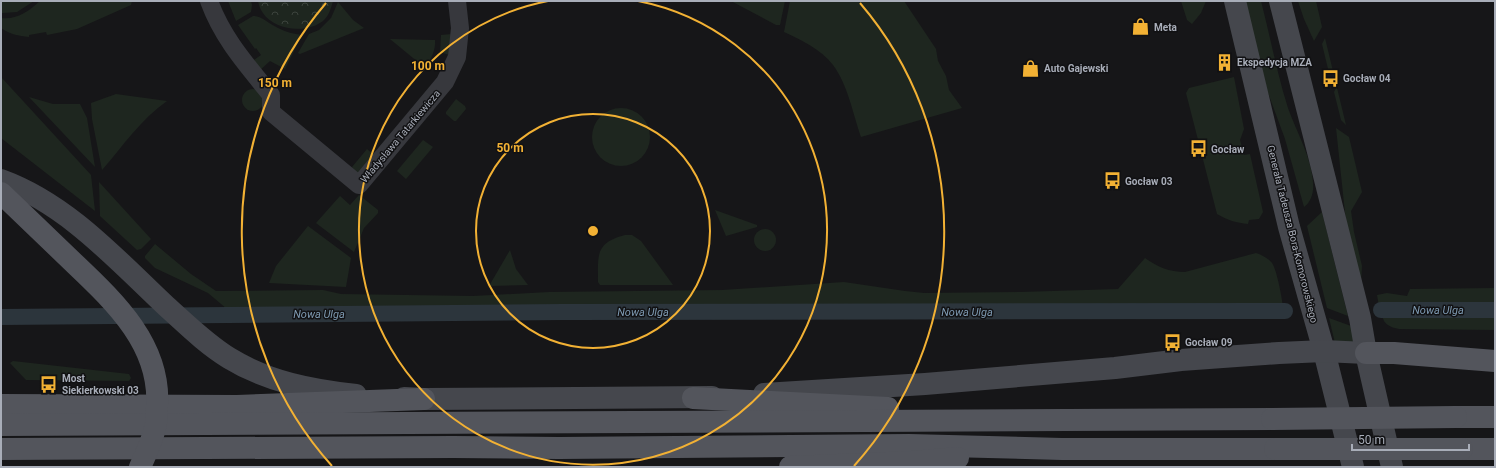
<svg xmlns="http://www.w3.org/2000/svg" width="1496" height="468" font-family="Roboto,sans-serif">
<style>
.grass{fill:#1e261f}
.park{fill:url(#park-crowns)}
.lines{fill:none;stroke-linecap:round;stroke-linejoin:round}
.canal{stroke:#2c353c;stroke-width:16}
.street{stroke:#37383d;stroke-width:18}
.secondary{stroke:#45474d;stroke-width:22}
.primary{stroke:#53555c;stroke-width:22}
.primary-bridge{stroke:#53555c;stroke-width:22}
.ring{fill:none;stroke:#f2b134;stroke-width:2}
.labels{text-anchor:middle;stroke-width:3;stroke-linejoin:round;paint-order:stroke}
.poi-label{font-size:10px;font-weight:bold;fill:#a8adb8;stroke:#111113;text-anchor:start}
.street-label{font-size:10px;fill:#a8adb8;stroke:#111113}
.water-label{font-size:11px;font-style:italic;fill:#7f9bb3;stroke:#111113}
.centre{fill:#f2b134;stroke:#111113;stroke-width:2}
.ring-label{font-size:12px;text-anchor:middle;font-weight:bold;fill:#f2b134;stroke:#111113;stroke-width:3;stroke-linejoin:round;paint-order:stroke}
</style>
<defs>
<pattern id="park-crowns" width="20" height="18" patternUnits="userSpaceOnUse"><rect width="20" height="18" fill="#1e261f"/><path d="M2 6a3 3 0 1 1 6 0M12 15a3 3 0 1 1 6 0" fill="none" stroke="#3c433d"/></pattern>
</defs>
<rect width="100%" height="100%" fill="#161618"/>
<g class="grass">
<path d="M1,1h33l-17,11 -14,1h-2z"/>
<path d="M40,1h92l-1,4 -54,24 -30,6 -1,-3 -17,3v2c-10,-1 -20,-3 -28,-9v-10c16,2 28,-7 39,-17z"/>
<path d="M228,1h23l1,4 -1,7 -15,9z"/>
<path d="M731,1h54l-5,24h-4z"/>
<path d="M790,1h114l32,48 2,12 8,15 3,14 13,18 -101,29c-8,-23 -13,-52 -28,-72 -12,-16 -32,-25 -49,-33z"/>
<path d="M1181,1h25l-5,12 -9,11 -5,-4z"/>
<path d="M1245,1h16c9,35 16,72 27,107 8,23 24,50 25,75 1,9 -2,19 -9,24l-19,-68 -18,-49z"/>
<path d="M1298,1h18l6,26 -8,14 -10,-22z"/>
<path d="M338,2l15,18 11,8 -64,26 -2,-1 11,-19 10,-4 12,-12z"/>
<path d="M253,16c9,0 16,8 25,12 8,4 16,6 24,7l-17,34 -15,-8 -12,11 -7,-10 10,-7 -5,-7 -1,1 -17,-24z"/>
<path d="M452,34l-3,21 -9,-3 1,-17z"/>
<path d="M1325,38l21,87 -5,-5 -7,-28 2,-4 -3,-13 -4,-2 -7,-29z"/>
<path d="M390,39l45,1c1,9 -4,21 -11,27z"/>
<path d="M1,77l90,98 4,36 -94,-73z"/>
<path d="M1234,77l10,52 -4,11 4,15 6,-1 13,58 -4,7 -10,1 -1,4c-11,-1 -21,-4 -31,-10l-31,-121 3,-5z"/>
<circle cx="253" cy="100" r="11"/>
<path d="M116,94l51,7c-26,18 -44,45 -65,69l-10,-51 -1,-16z"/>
<path d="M29,97l24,7h27l7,14 8,49z"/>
<path d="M456,99l9,7 1,3 -10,12h-2l-8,-7v-2z"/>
<circle cx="621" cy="137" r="29"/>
<path d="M1336,128l13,9 13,55 -11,19 3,21 8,34 -1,18 -15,-62z"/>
<path d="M423,140l10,7 -27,32 -9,-8z"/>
<path d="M367,149l8,7 -15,18 -7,-3 -1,-4z"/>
<path d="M99,182l52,57 -10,10 -4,1 -37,-34z"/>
<path d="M359,195l19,15v3l-14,15 -10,24 -38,-29 24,-27 10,9z"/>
<path d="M715,210l42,15v2l-31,9z"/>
<path d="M1322,212l26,104 -21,-8 -20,-82z"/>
<path d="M308,226l43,32 -5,29 -77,-4 7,-17z"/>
<circle cx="765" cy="240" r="11"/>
<path d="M625,235h7l9,6 32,44h-73l-2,-3c0,-27 -3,-39 27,-47z"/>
<path d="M155,244l36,30 25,17 107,-1 18,4 132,2 76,-4 173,-2 122,-8 61,9 19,2 96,-1 98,-3 27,-31c13,9 24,14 40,14l71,-19c6,2 12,5 16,10 5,7 10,35 11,44l-1016,3 -40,-1 -19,-16 -53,-25 -10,-10v-2z"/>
<path d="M510,250l6,19 12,16 -39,1z"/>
<path d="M1495,288v17l-116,1 -2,-11 10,-2 20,3 3,-7z"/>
<path d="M1415,314l80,1v15l-96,-1c-9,-2 -15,-4 -17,-14z"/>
<path d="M1329,318l22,8 4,17h-20z"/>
<path d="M13,361l116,13 2,4 -2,3 -103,-1 -16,-17z"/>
</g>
<path class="park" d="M258,1h75c-2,7 -4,14 -9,19 -16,14 -49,11 -61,-7 -3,-4 -4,-8 -5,-12z"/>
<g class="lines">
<g class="canal">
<path d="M1381,310h114"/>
<path d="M1,317l562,-5 722,-1"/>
</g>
<path class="street" d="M209,1c14,38 37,63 62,94v17l88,73 86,-103 12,-25 3,-29 -3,-27"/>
<g class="secondary">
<path d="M1235,1l54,226 35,124 29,116"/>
<path d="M1280,1l80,317 6,35 26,114"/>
<path d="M1,180c66,24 115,79 165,126 20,18 40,38 63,52 39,24 82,32 127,37"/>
<path d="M764,394l161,-10 190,-16 66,-8 98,-7 45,-2 42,2"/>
<path d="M404,398l20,1 288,-2"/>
</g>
<g class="primary">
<path d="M1366,353h28l101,8"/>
<path d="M693,398l195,10"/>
<path d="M1,405l236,1 187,-7"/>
<path d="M1456,417h39"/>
<path d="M1,425l1271,-6"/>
<path d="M1,449l452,-2 106,1 350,-3 153,4h213"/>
<path d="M1462,449h33"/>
<path d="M790,467l122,-5 46,-4"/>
</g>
<g class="primary-bridge">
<path d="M1,193c25,24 50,48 75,72 40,38 85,81 81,141 0,7 0,15 -2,22 -3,13 -9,26 -15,39"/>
<path d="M1272,419l184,-2"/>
<path d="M1275,449h187"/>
</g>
</g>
<g class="ring">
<circle cx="593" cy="231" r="117"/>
<path d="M638 1A234 234 0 1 1 548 1"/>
<path d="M332 466A351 351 0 0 1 326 3M860 3A351 351 0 0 1 854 466"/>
</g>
<defs>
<symbol id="shop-bare" viewBox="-9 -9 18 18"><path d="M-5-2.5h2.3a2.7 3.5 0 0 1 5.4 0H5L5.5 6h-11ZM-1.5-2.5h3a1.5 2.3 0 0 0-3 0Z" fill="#f2b134" stroke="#111113" stroke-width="2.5" paint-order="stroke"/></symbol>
<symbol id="building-bare" viewBox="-9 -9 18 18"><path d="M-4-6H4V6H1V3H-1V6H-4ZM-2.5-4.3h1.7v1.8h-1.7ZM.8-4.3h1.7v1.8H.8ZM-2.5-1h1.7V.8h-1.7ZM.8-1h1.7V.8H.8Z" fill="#f2b134" stroke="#111113" stroke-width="2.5" paint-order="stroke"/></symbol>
<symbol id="bus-bare" viewBox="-9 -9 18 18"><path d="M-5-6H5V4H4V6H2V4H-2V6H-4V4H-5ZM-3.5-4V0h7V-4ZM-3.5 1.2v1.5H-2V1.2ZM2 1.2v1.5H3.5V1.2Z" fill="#f2b134" stroke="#111113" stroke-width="2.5" paint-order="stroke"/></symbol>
</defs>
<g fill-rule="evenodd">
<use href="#shop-bare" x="1128" y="14" width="25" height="25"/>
<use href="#building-bare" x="1212" y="50" width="25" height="25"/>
<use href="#shop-bare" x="1018" y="56" width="25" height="25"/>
<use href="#bus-bare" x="1318" y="66" width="25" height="25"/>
<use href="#bus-bare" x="1186" y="136" width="25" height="25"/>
<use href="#bus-bare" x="1100" y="168" width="25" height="25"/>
<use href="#bus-bare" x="1160" y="330" width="25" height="25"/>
<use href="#bus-bare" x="36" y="372" width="25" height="25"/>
</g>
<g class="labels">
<g class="poi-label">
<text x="1154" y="31">Meta</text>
<text x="1237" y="66">Ekspedycja MZA</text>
<text x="1044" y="72">Auto Gajewski</text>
<text x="1343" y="82">Gocław 04</text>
<text x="1211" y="153">Gocław</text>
<text x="1125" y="185">Gocław 03</text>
<text x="1185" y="346">Gocław 09</text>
<text x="62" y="382">Most<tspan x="62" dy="12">Siekierkowski 03</tspan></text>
</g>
<g class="street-label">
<text transform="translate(400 136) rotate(-50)" y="4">Władysława Tatarkiewicza</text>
<text transform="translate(1293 234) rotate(76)" y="4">Generała Tadeusza Bora-Komorowskiego</text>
</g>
<g class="water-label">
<text x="1438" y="314">Nowa Ulga</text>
<text x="643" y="316">Nowa Ulga</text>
<text x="967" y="316">Nowa Ulga</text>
<text x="319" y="318">Nowa Ulga</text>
</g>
</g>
<circle cx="593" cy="231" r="6" class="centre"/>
<g class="ring-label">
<text x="428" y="70">100 m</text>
<text x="275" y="87">150 m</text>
<text x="510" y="152">50 m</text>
</g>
<rect width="1496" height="468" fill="none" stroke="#a8adb8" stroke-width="4"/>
<path d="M1352 444v6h117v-6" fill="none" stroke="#a8adb8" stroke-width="2"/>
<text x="1358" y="444" font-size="12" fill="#a8adb8" stroke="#111113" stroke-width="3" paint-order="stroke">50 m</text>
</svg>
